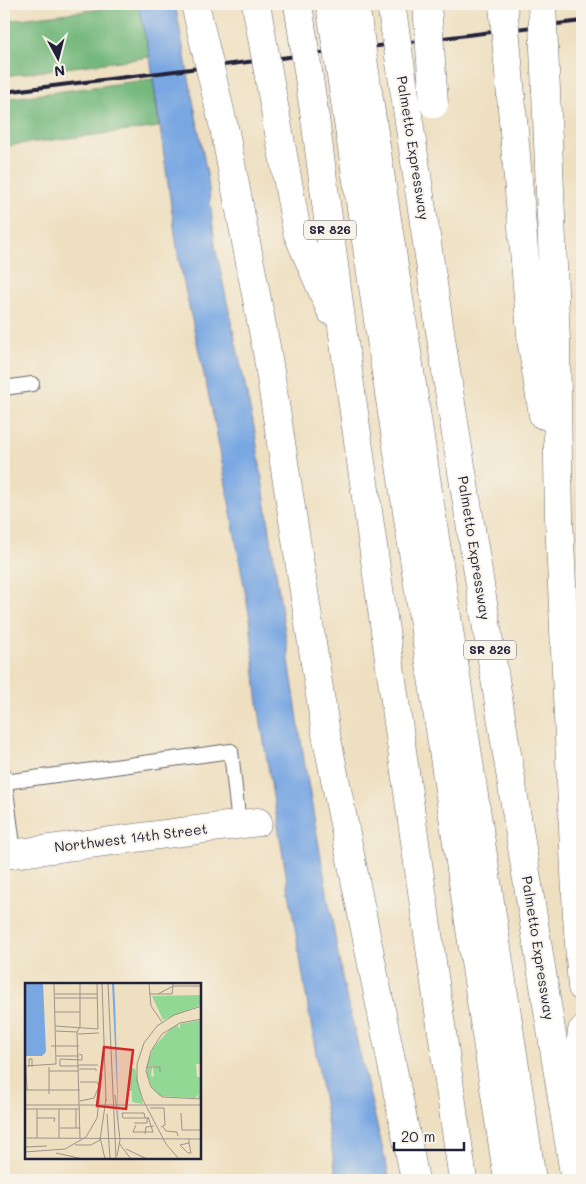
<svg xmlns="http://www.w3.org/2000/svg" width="586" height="1184" font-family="Mali,sans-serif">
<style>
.forest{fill:#74b87d;stroke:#4b6d5c}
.water{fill:#79a7e2;stroke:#4e648e}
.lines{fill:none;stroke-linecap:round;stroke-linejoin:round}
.service-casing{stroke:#69646a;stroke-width:16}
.minor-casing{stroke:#69646a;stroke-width:29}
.motorway-casing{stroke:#69646a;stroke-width:29}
.service{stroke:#fff;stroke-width:14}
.minor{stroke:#fff;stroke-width:28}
.motorway{stroke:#fff;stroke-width:28}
.rail{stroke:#22223b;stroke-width:4}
.motorway-bridge-casing{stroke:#69646a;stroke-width:29;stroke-linecap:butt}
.motorway-bridge{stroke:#fff;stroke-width:28}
.labels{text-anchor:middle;stroke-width:4;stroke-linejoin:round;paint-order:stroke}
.shield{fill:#f7f3e8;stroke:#62616f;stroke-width:1}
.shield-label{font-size:12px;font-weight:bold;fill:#22223b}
.street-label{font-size:14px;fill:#22223b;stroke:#f7f3e8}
.inset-road{fill:none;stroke:#9c938b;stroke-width:1}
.view{fill:#d62828;fill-opacity:0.15;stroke:#d62828;stroke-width:2.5}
.inset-edge{fill:none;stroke:#22223b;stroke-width:2.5}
</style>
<rect width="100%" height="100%" fill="#f7f3e8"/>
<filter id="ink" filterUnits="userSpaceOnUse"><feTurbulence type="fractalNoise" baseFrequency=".02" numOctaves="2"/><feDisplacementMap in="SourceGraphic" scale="10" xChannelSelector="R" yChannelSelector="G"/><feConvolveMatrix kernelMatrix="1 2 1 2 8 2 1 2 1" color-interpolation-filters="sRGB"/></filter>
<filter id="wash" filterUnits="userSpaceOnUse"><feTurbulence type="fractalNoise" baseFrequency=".0096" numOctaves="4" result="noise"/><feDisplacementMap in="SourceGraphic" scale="20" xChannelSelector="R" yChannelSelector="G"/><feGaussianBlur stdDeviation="1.12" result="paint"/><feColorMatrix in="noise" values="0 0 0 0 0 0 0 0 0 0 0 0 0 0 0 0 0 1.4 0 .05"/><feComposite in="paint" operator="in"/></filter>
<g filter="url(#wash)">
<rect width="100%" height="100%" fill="#eedfc0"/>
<g class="forest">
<path d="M101,4h37l12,53 -146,19v-55l97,-12z"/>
<path d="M153,79l6,48 -155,19v-47z"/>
</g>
<path class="water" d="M138,4h37l33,176 7,66 40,186 49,328 30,172 10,55 46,193h-53l-75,-450 -5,-34 -7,-77 -34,-190 -37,-168 -29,-204z"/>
</g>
<g filter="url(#ink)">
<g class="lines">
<defs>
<g id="service">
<path d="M4,388l28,-4"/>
<path d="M4,775l10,78"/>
<path d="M5,782l226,-31 8,74"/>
</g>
<path id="minor" d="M4,855l254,-33"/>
<g id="motorway">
<path d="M546,91l10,250 3,177 18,397 5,72"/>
<path d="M511,96l21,249 11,70"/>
<path d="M407,108l40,270 128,802"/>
<path d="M371,113l161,1067"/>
<path d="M347,115l161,1065"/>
<path d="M315,118l29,224 119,838"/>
<path d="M277,122l20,110 34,79"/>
<path d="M225,132l42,220 59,382 89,446"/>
<path d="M572,1105l10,-74"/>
</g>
</defs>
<use href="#service" class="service-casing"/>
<use href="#minor" class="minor-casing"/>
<use href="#motorway" class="motorway-casing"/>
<use href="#service" class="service"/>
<use href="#minor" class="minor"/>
<use href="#motorway" class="motorway"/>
<path class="rail" d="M4,92l578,-71"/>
<defs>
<g id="motorway-bridge">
<path d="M195,4l30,128"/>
<path d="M256,4l21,118"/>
<path d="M298,4l17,114"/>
<path d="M330,4l17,111"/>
<path d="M355,4l16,109"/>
<path d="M391,4l16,104"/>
<path d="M427,4l7,100"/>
<path d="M503,4l8,92"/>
<path d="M542,4l4,87"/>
</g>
</defs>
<use href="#motorway-bridge" class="motorway-bridge-casing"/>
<use href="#motorway-bridge" class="motorway-bridge"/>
</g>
</g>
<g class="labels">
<g class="shield">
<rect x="304" y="220.5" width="52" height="19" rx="4"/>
<rect x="464" y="640.5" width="52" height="19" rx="4"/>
</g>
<g class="shield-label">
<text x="330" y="234">SR 826</text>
<text x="490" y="654">SR 826</text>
</g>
<g class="street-label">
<text transform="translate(413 148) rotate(81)" y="5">Palmetto Expressway</text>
<text transform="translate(474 548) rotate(81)" y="5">Palmetto Expressway</text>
<text transform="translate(131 838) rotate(-7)" y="5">Northwest 14th Street</text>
<text transform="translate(538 948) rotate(81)" y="5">Palmetto Expressway</text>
</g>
</g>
<g transform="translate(25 983)">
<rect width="176" height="176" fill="#eedfc0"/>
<path d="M176,12v10l-38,15 -11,-24zM176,37v44h-5l1,13h4v21h-4l2,-4 -4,4 -35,-2 -8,-8 -5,-14v-7h5l-1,9 3,1 -1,-10h7l-13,-1 6,-18 17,-19 7,-4 3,4v-5zM110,85l8,36 -11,-2 -1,-33z" fill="#90d893"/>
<path d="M0,0h18l3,69 -4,4h-17zM87,0h2l1,18 4,129z" fill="#79a7e2"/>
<path class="inset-road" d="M55,0v44l-3,5 3,107M77,0l4,118M83,0l8,176M124,0l2,23 11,16M148,0v3h29M30,11h42M124,11h23l1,-8 -15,8M30,15h42M30,29h25M177,36l-22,4 -18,11 -11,17 -5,20 5,16 11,10 40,2M30,43l43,3 -1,-46M31,48l21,1M53,51l21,-1M26,63h28M54,71l3,1v5l-22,-1v7h19M31,73h23M54,82h19M0,83l31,-2 -2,-81M1,84l1,23M4,84v-8h3v8M24,84v4h30M121,84h14v5M54,86h17v2M24,88v23M0,107h55M102,107h4v-23M90,112l5,45 -3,16M55,118l14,-3 5,-12 -2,-4h-17M0,122h177M125,125h14l1,17 -4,2M0,126h55M34,126v29M156,130l1,17h20M82,131l3,45M12,135h18l-1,4M120,135l-1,-5h-22l1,5h25M109,140h13v-5M111,142l-3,7h20l-5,-15M138,144l3,4 11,1 1,4M34,145h21M51,145v-19M120,151l1,-7 8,-1M75,154l5,22M0,155l177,1M12,155v-29M94,160l12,16M164,160l2,10h-3l-8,-8 9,-2v-4M50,162h16l9,-5 6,-41M0,164l22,-1M101,166l21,10M0,169l40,-3 21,-12 11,-19 5,-44M31,170l27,6M154,176l-13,-15 -23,-44 -6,-19v-17l7,-21 13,-17 17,-11 28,-9"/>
<path class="view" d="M79,64l29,3 -7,59 -29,-3z"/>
<rect width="176" height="176" class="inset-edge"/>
</g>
<rect width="586" height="1184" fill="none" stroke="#f7f3e8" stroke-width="20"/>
<g transform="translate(58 58) rotate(173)" stroke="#f7f3e8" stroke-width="4" paint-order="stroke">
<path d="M0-4L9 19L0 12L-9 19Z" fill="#22223b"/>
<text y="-8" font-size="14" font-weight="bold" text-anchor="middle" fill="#22223b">N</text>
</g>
<path d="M394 1142v8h70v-8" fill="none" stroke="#22223b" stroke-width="2.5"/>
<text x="401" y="1142" font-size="15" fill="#22223b" stroke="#f7f3e8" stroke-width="4" paint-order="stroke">20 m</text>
</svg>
